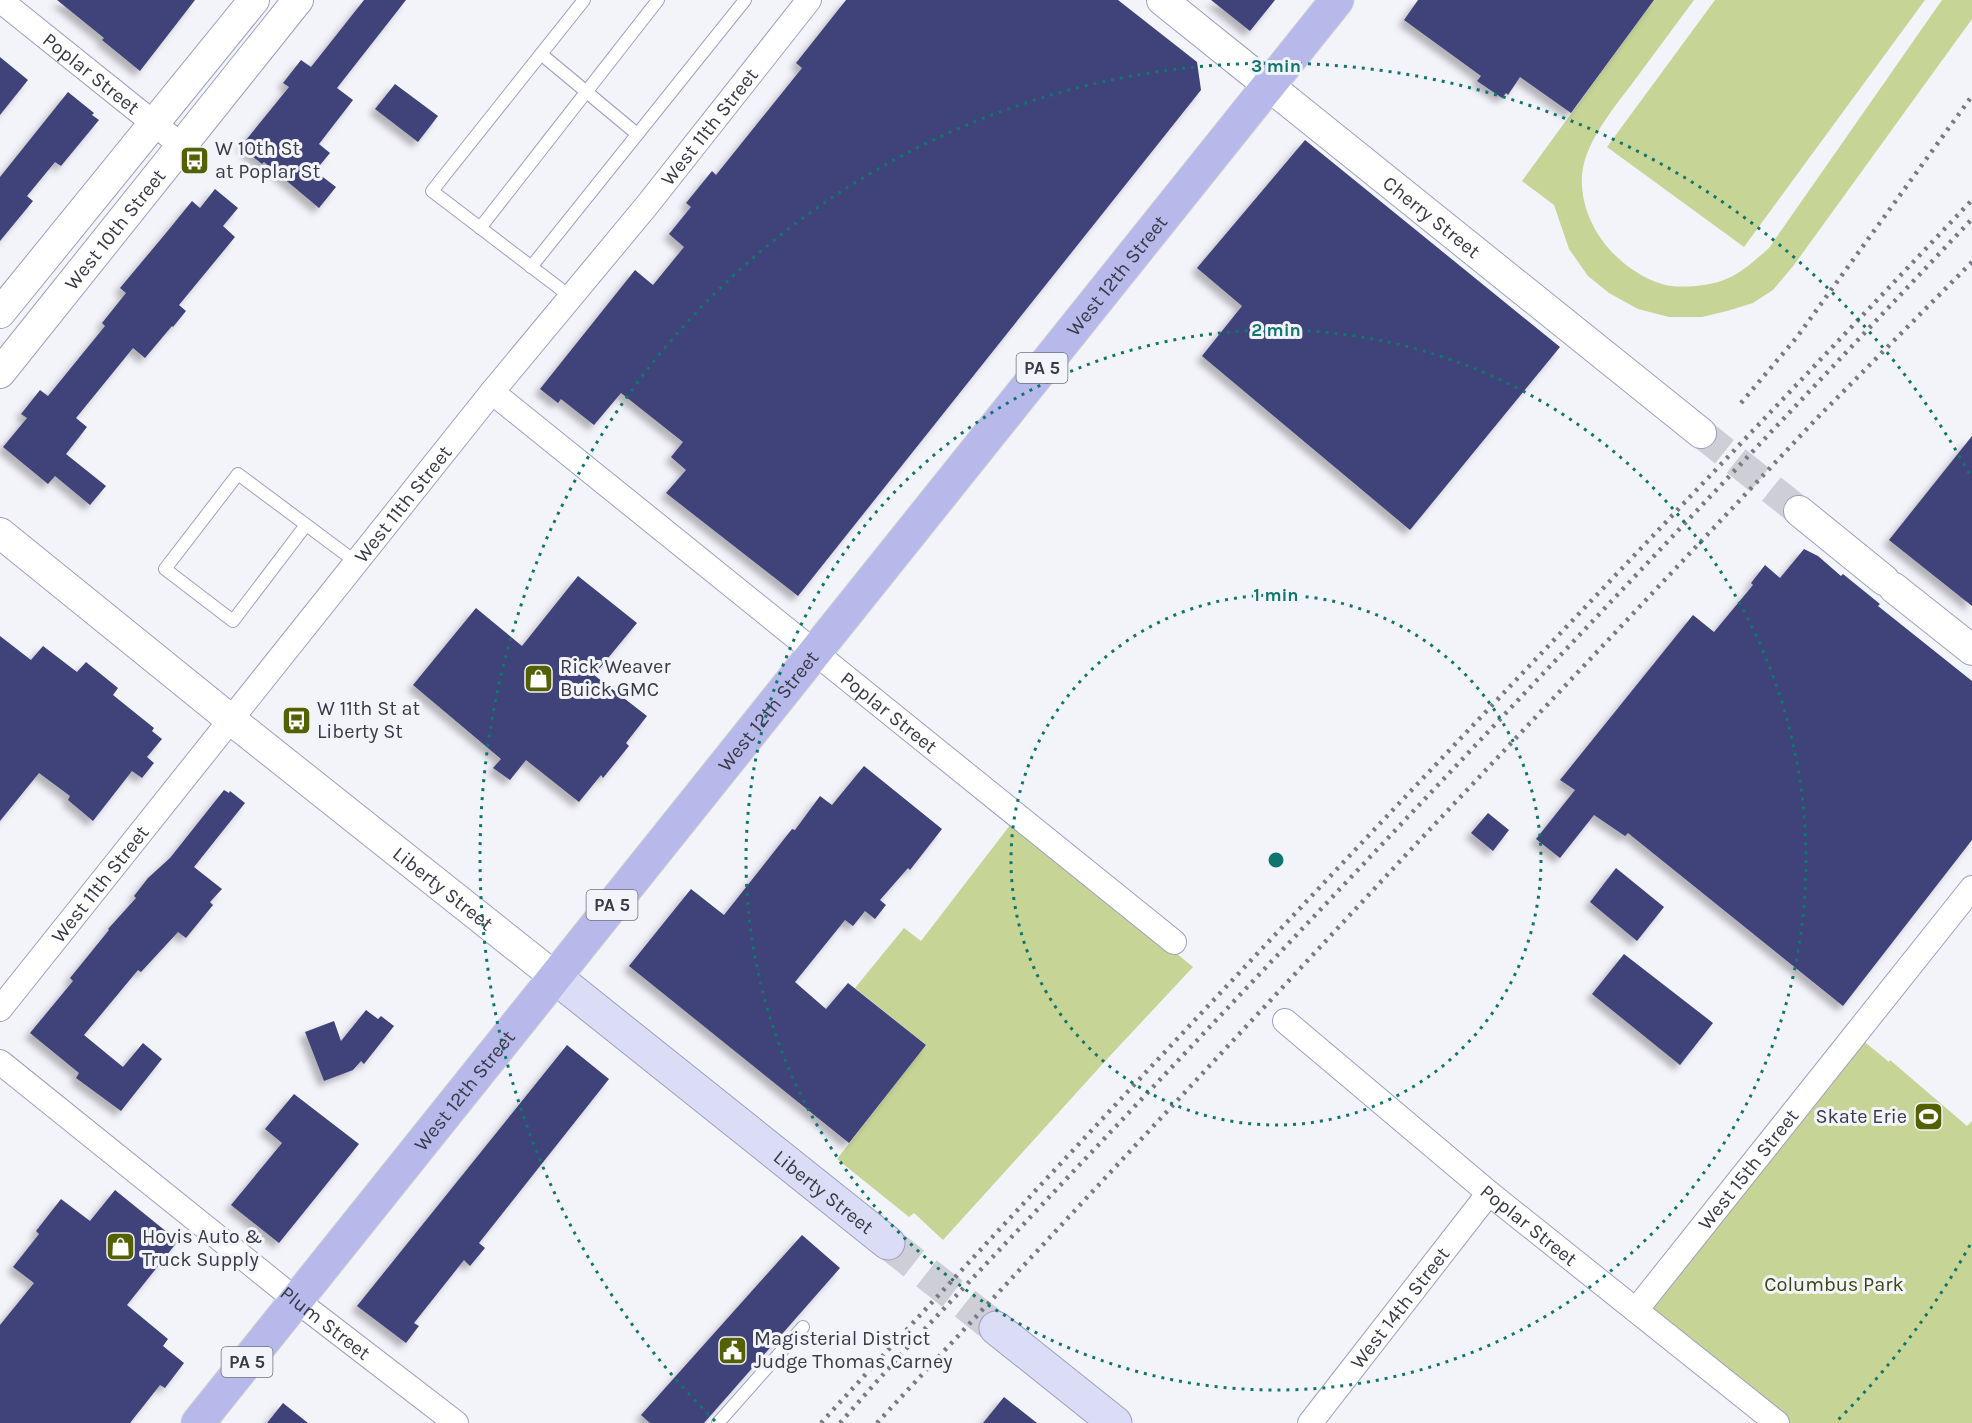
<svg xmlns="http://www.w3.org/2000/svg" width="1972" height="1423" font-family="Karla,sans-serif">
<style>
.green{fill:#c6d496}
.building{fill:#41427a;filter:url(#shadow)}
.lines{fill:none;stroke-linecap:round;stroke-linejoin:round}
.tertiary-tunnel{stroke:#ceced6;stroke-width:30;stroke-dasharray:30 15;stroke-linecap:butt}
.secondary-tunnel{stroke:#ceced6;stroke-width:33;stroke-dasharray:33 16;stroke-linecap:butt}
.service-casing{stroke:#9da0bf;stroke-width:14}
.minor-casing{stroke:#9da0bf;stroke-width:26}
.tertiary-casing{stroke:#9da0bf;stroke-width:32}
.secondary-casing{stroke:#9da0bf;stroke-width:35}
.primary-casing{stroke:#cfd0d3;stroke-width:35}
.service{stroke:#fff;stroke-width:12}
.minor{stroke:#fff;stroke-width:24}
.tertiary{stroke:#fff;stroke-width:30}
.secondary{stroke:#dbdcf5;stroke-width:33}
.primary{stroke:#b7b9eb;stroke-width:33}
.rail{stroke:#787984;stroke-width:4.5;stroke-dasharray:3 6;stroke-linecap:butt}
.ring{fill:none;stroke:#0f766e;stroke-width:3;stroke-dasharray:3 6}
.labels{text-anchor:middle;stroke-width:6;stroke-linejoin:round;paint-order:stroke}
.shield{fill:#f3f3fa;stroke:#70727d;stroke-width:1.5}
.shield-label{font-size:18px;font-weight:bold;fill:#383a47}
.street-label{font-size:20px;fill:#383a47;stroke:#f3f3fa}
.poi-label{font-size:20px;fill:#383a47;stroke:#f3f3fa;text-anchor:start}
.park-label{font-size:20px;fill:#3c4512;stroke:#f3f3fa}
.centre{fill:#0f766e;stroke:#f3f3fa;stroke-width:3}
.ring-label{font-size:18px;text-anchor:middle;font-weight:bold;fill:#0f766e;stroke:#f3f3fa;stroke-width:6;stroke-linejoin:round;paint-order:stroke}
</style>
<defs>
<filter id="shadow"><feDropShadow dx="-5.5" dy="5.5" stdDeviation="3" flood-color="#0004"/></filter>
</defs>
<rect width="100%" height="100%" fill="#f3f3fa"/>
<g class="green">
<path d="M1654,0h40c-18,24 -36,49 -54,73 -20,28 -55,66 -58,102 -3,49 35,95 80,109 15,5 44,2 59,-3 19,-6 34,-21 48,-33l173,-248h30v19l-178,246 -21,25 -20,13 -26,8 -25,6h-33l-31,-8 -29,-16 -21,-17 -19,-27 -15,-44 -32,-24z"/>
<path d="M1715,0h210l-181,247 -137,-100z"/>
<path d="M1014,820l179,147 -85,91 -165,182 -29,-27 -5,4 -72,-58 89,-114 -71,-57 49,-60 17,13z"/>
<path d="M1855,1034l34,28 1,-2 77,66 5,-5v302h-195l-141,-113z"/>
</g>
<g class="building">
<path d="M57,0h138l-55,71 -38,-31 2,-2z"/>
<path d="M364,0h42l-69,88 16,12 -34,44 11,9 -15,18 21,16 -17,21 -55,-46 -2,2 -15,-12 2,-1 -7,-6 47,-58 -6,-4 18,-23 10,7z"/>
<path d="M846,0h272l79,62 4,28 -403,506 -132,-103 20,-23 -15,-13 12,-15 -62,-49 -27,32 -33,-26 -3,4 -18,-14 95,-119 18,15 31,-38 -15,-13 22,-27 -5,-4 26,-32 4,4 86,-107 -6,-5z"/>
<path d="M1211,0h64l-25,31z"/>
<path d="M1418,0h236l-83,113 -51,-36 -12,18 -2,-2 -4,5 -25,-17 4,-5 -77,-56z"/>
<path d="M0,57l28,23 -28,35z"/>
<path d="M395,84l43,32 -20,26 -43,-33z"/>
<path d="M68,92l26,21 -2,2 7,5 -38,46 -6,-4 -28,34 6,5 -33,40v-64z"/>
<path d="M1305,140l255,207 -150,183 -208,-174 40,-50 -45,-38z"/>
<path d="M215,189l23,19 -15,18 12,11 -56,68 7,6 -13,16 -1,-1 -27,32 -12,-10 -57,70 11,9 -21,27 40,32 -16,19 -35,-29 -7,8 -45,-37 24,-29 -6,-4 19,-24 8,6 57,-70 -3,-3 24,-30 -6,-5 46,-55 26,-32 8,7z"/>
<path d="M1972,436v170l-83,-66z"/>
<path d="M1804,549l14,7 23,20 2,-2 37,30 -2,2 94,75v159l-129,166 -215,-173 -3,3 -31,-21 -34,43 -24,-19 39,-49 -15,-10 133,-165 21,17 39,-47 -2,-2 14,-18 15,13z"/>
<path d="M578,576l59,47 -43,52 53,41 -21,27 3,3 -26,32 -2,-3 -22,27 -53,-42 -16,20 -17,-12 8,-9 -88,-74 63,-77 46,38z"/>
<path d="M0,636l31,24 12,-14 34,26 9,-10 32,26 -5,7 41,33 -2,3 10,8 -15,18 7,6 -12,15 -10,-7 -39,50 -25,-21 2,-4 -31,-23 -39,48z"/>
<path d="M864,766l78,63 -32,41 -2,-2 -28,32 6,5 -11,14 -10,-8 -12,15 -8,-6 -50,62 31,27 22,-26 78,62 -77,98 -220,-177 62,-77 33,26 68,-86 3,1 25,-34 12,9z"/>
<path d="M224,790l5,3 1,-2 15,12 -51,64 28,22 -12,13 3,3 -27,33 -8,-6 -37,40 -3,-2 -54,65 39,32 20,-24 19,16 -41,52 -45,-33 3,-5 -49,-40 43,-52 -3,-3 39,-48 -1,-1 28,-31 -2,-2 14,-18 22,-20z"/>
<path d="M1488,813l21,17 -16,21 -22,-18z"/>
<path d="M1616,868l48,39 -27,34 -47,-39z"/>
<path d="M1624,954l89,69 -33,42 -88,-71z"/>
<path d="M366,1010l12,9 3,-3 13,10 -30,38 -3,-3 -8,9 -29,11 -19,-49 29,-11 7,20z"/>
<path d="M567,1045l42,34 -130,164 6,5 -15,18 -6,-6 -50,63 5,3 -13,17 -49,-37z"/>
<path d="M294,1094l65,50 -80,99 -48,-38 51,-62 -17,-14z"/>
<path d="M115,1190l63,51 -51,64 41,34 -5,7 21,17 -19,25 -5,-3 -30,38h-130v-98l34,-42 -21,-16 26,-33 -3,-3 25,-32 29,22z"/>
<path d="M802,1235l38,33 -136,155h-54l-9,-8z"/>
<path d="M1004,1397l33,26h-54z"/>
<path d="M283,1403l25,20h-41z"/>
</g>
<g class="lines">
<path class="tertiary-tunnel" d="M1701,433l98,78"/>
<path class="secondary-tunnel" d="M888,1243l108,85"/>
<defs>
<g id="service">
<path d="M541,54l96,80"/>
<path d="M480,228l178,-228"/>
<path d="M531,267l214,-267"/>
<path d="M571,297l-139,-106 152,-191"/>
<path d="M306,525l-73,96 -68,-52 73,-95 118,88"/>
<path d="M718,1423l85,-96"/>
</g>
<g id="minor">
<path id="s1" d="M0,0l182,146"/>
<path id="s2" d="M492,392l682,550"/>
<path id="s3" d="M0,1009l492,-617 156,-188 161,-204"/>
<path id="s4" d="M1285,1021l204,172 288,230"/>
<path id="s5" d="M0,1062l296,238 160,123"/>
<path id="s6" d="M1636,1310l336,-422"/>
<path id="s7" d="M1310,1423l179,-230"/>
</g>
<g id="tertiary">
<path id="s8" d="M1162,0l539,433"/>
<path d="M0,313l254,-313"/>
<path id="s9" d="M0,373l298,-373"/>
<path d="M1799,511l85,69"/>
<path id="s10" d="M0,533l220,178 335,266"/>
<path d="M1894,588l78,62"/>
</g>
<g id="secondary">
<path id="s11" d="M555,977l333,266"/>
<path d="M996,1328l119,95"/>
</g>
<g id="primary">
<path id="s12" d="M198,1423l1139,-1423"/>
</g>
</defs>
<use href="#service" class="service-casing"/>
<use href="#minor" class="minor-casing"/>
<use href="#tertiary" class="tertiary-casing"/>
<use href="#secondary" class="secondary-casing"/>
<use href="#primary" class="primary-casing"/>
<use href="#service" class="service"/>
<use href="#minor" class="minor"/>
<use href="#tertiary" class="tertiary"/>
<use href="#secondary" class="secondary"/>
<use href="#primary" class="primary"/>
<g class="rail">
<path d="M1741,403l56,-66 175,-241"/>
<path d="M821,1423c378,-413 766,-817 1151,-1223"/>
<path d="M840,1423l63,-71 1069,-1133"/>
<path d="M877,1423l526,-565 417,-443 152,-153"/>
</g>
</g>
<g class="ring">
<circle cx="1276" cy="860" r="265"/>
<circle cx="1276" cy="860" r="530"/>
<path d="M1970 1245A794 794 0 0 1 1837 1421M715 1421A794 794 0 1 1 1970 475"/>
</g>
<defs>
<symbol id="bus-square" viewBox="-11 -11 22 22"><rect x="-9" y="-9" width="18" height="18" rx="4" fill="#546103" stroke="#f3f3fa"/><path d="M-5-6H5V4H4V6H2V4H-2V6H-4V4H-5ZM-3.5-4V0h7V-4ZM-3.5 1.2v1.5H-2V1.2ZM2 1.2v1.5H3.5V1.2Z" fill="#fff"/></symbol>
<symbol id="shop-square" viewBox="-11 -11 22 22"><rect x="-9" y="-9" width="18" height="18" rx="4" fill="#546103" stroke="#f3f3fa"/><path d="M-5-2.5h2.3a2.7 3.5 0 0 1 5.4 0H5L5.5 6h-11ZM-1.5-2.5h3a1.5 2.3 0 0 0-3 0Z" fill="#fff"/></symbol>
<symbol id="stadium-square" viewBox="-11 -11 22 22"><rect x="-9" y="-9" width="18" height="18" rx="4" fill="#546103" stroke="#f3f3fa"/><path d="M0-5a6.5 5 0 1 0 0 10a6.5 5 0 1 0 0-10ZM-3.5-1.8h7v3.6h-7Z" fill="#fff"/></symbol>
<symbol id="civic-square" viewBox="-11 -11 22 22"><rect x="-9" y="-9" width="18" height="18" rx="4" fill="#546103" stroke="#f3f3fa"/><path d="M-.6-6.5H3V-4.5H.6V-3L4-1V1h2V6H-6V1h2V-1L-.6-3ZM-1.2 2.5V6h2.4V2.5Z" fill="#fff"/></symbol>
</defs>
<g fill-rule="evenodd">
<use href="#bus-square" x="178" y="144" width="33" height="33"/>
<use href="#shop-square" x="522" y="662" width="33" height="33"/>
<use href="#bus-square" x="280" y="704" width="33" height="33"/>
<use href="#stadium-square" x="1912" y="1100" width="33" height="33"/>
<use href="#shop-square" x="104" y="1230" width="33" height="33"/>
<use href="#civic-square" x="716" y="1334" width="33" height="33"/>
</g>
<g class="labels">
<g class="shield">
<rect x="1016.5" y="353" width="51" height="30" rx="4.5"/>
<rect x="586.5" y="890" width="51" height="30" rx="4.5"/>
<rect x="221.5" y="1347" width="51" height="30" rx="4.5"/>
</g>
<g class="shield-label">
<text x="1042" y="374">PA 5</text>
<text x="612" y="911">PA 5</text>
<text x="247" y="1368">PA 5</text>
</g>
<g class="street-label">
<text dy="7" stroke="none"><textPath href="#s1" startOffset="117">Poplar Street</textPath></text>
<text dy="7" stroke="none"><textPath href="#s3" startOffset="1132">West 11th Street</textPath></text>
<text dy="7" stroke="none"><textPath href="#s8" startOffset="346">Cherry Street</textPath></text>
<text dy="7" stroke="none"><textPath href="#s9" startOffset="184">West 10th Street</textPath></text>
<text dy="7" stroke="none"><textPath href="#s12" startOffset="1470">West 12th Street</textPath></text>
<text dy="7" stroke="none"><textPath href="#s3" startOffset="646">West 11th Street</textPath></text>
<text dy="7" stroke="none"><textPath href="#s2" startOffset="510">Poplar Street</textPath></text>
<text dy="7" stroke="none"><textPath href="#s12" startOffset="912">West 12th Street</textPath></text>
<text dy="7" stroke="none"><textPath href="#s3" startOffset="160">West 11th Street</textPath></text>
<text dy="7" stroke="none"><textPath href="#s10" startOffset="568">Liberty Street</textPath></text>
<text dy="7" stroke="none"><textPath href="#s12" startOffset="426">West 12th Street</textPath></text>
<text dy="7" stroke="none"><textPath href="#s6" startOffset="180">West 15th Street</textPath></text>
<text dy="7" stroke="none"><textPath href="#s11" startOffset="344">Liberty Street</textPath></text>
<text dy="7" stroke="none"><textPath href="#s4" startOffset="318">Poplar Street</textPath></text>
<text dy="7" stroke="none"><textPath href="#s7" startOffset="146">West 14th Street</textPath></text>
<text dy="7" stroke="none"><textPath href="#s5" startOffset="417">Plum Street</textPath></text>
</g>
<g class="poi-label">
<text x="215" y="155">W 10th St<tspan x="215" dy="23">at Poplar St</tspan></text>
<text x="560" y="673">Rick Weaver<tspan x="560" dy="23">Buick GMC</tspan></text>
<text x="317" y="715">W 11th St at<tspan x="317" dy="23">Liberty St</tspan></text>
<text x="1907" y="1123" text-anchor="end">Skate Erie</text>
<text x="142" y="1243">Hovis Auto &amp;<tspan x="142" dy="23">Truck Supply</tspan></text>
<text x="754" y="1345">Magisterial District<tspan x="754" dy="23">Judge Thomas Carney</tspan></text>
</g>
<g class="park-label">
<text x="1834" y="1291">Columbus Park</text>
</g>
</g>
<circle cx="1276" cy="860" r="9" class="centre"/>
<g class="ring-label">
<text x="1276" y="72">3 min</text>
<text x="1276" y="336">2 min</text>
<text x="1276" y="601">1 min</text>
</g>
</svg>
